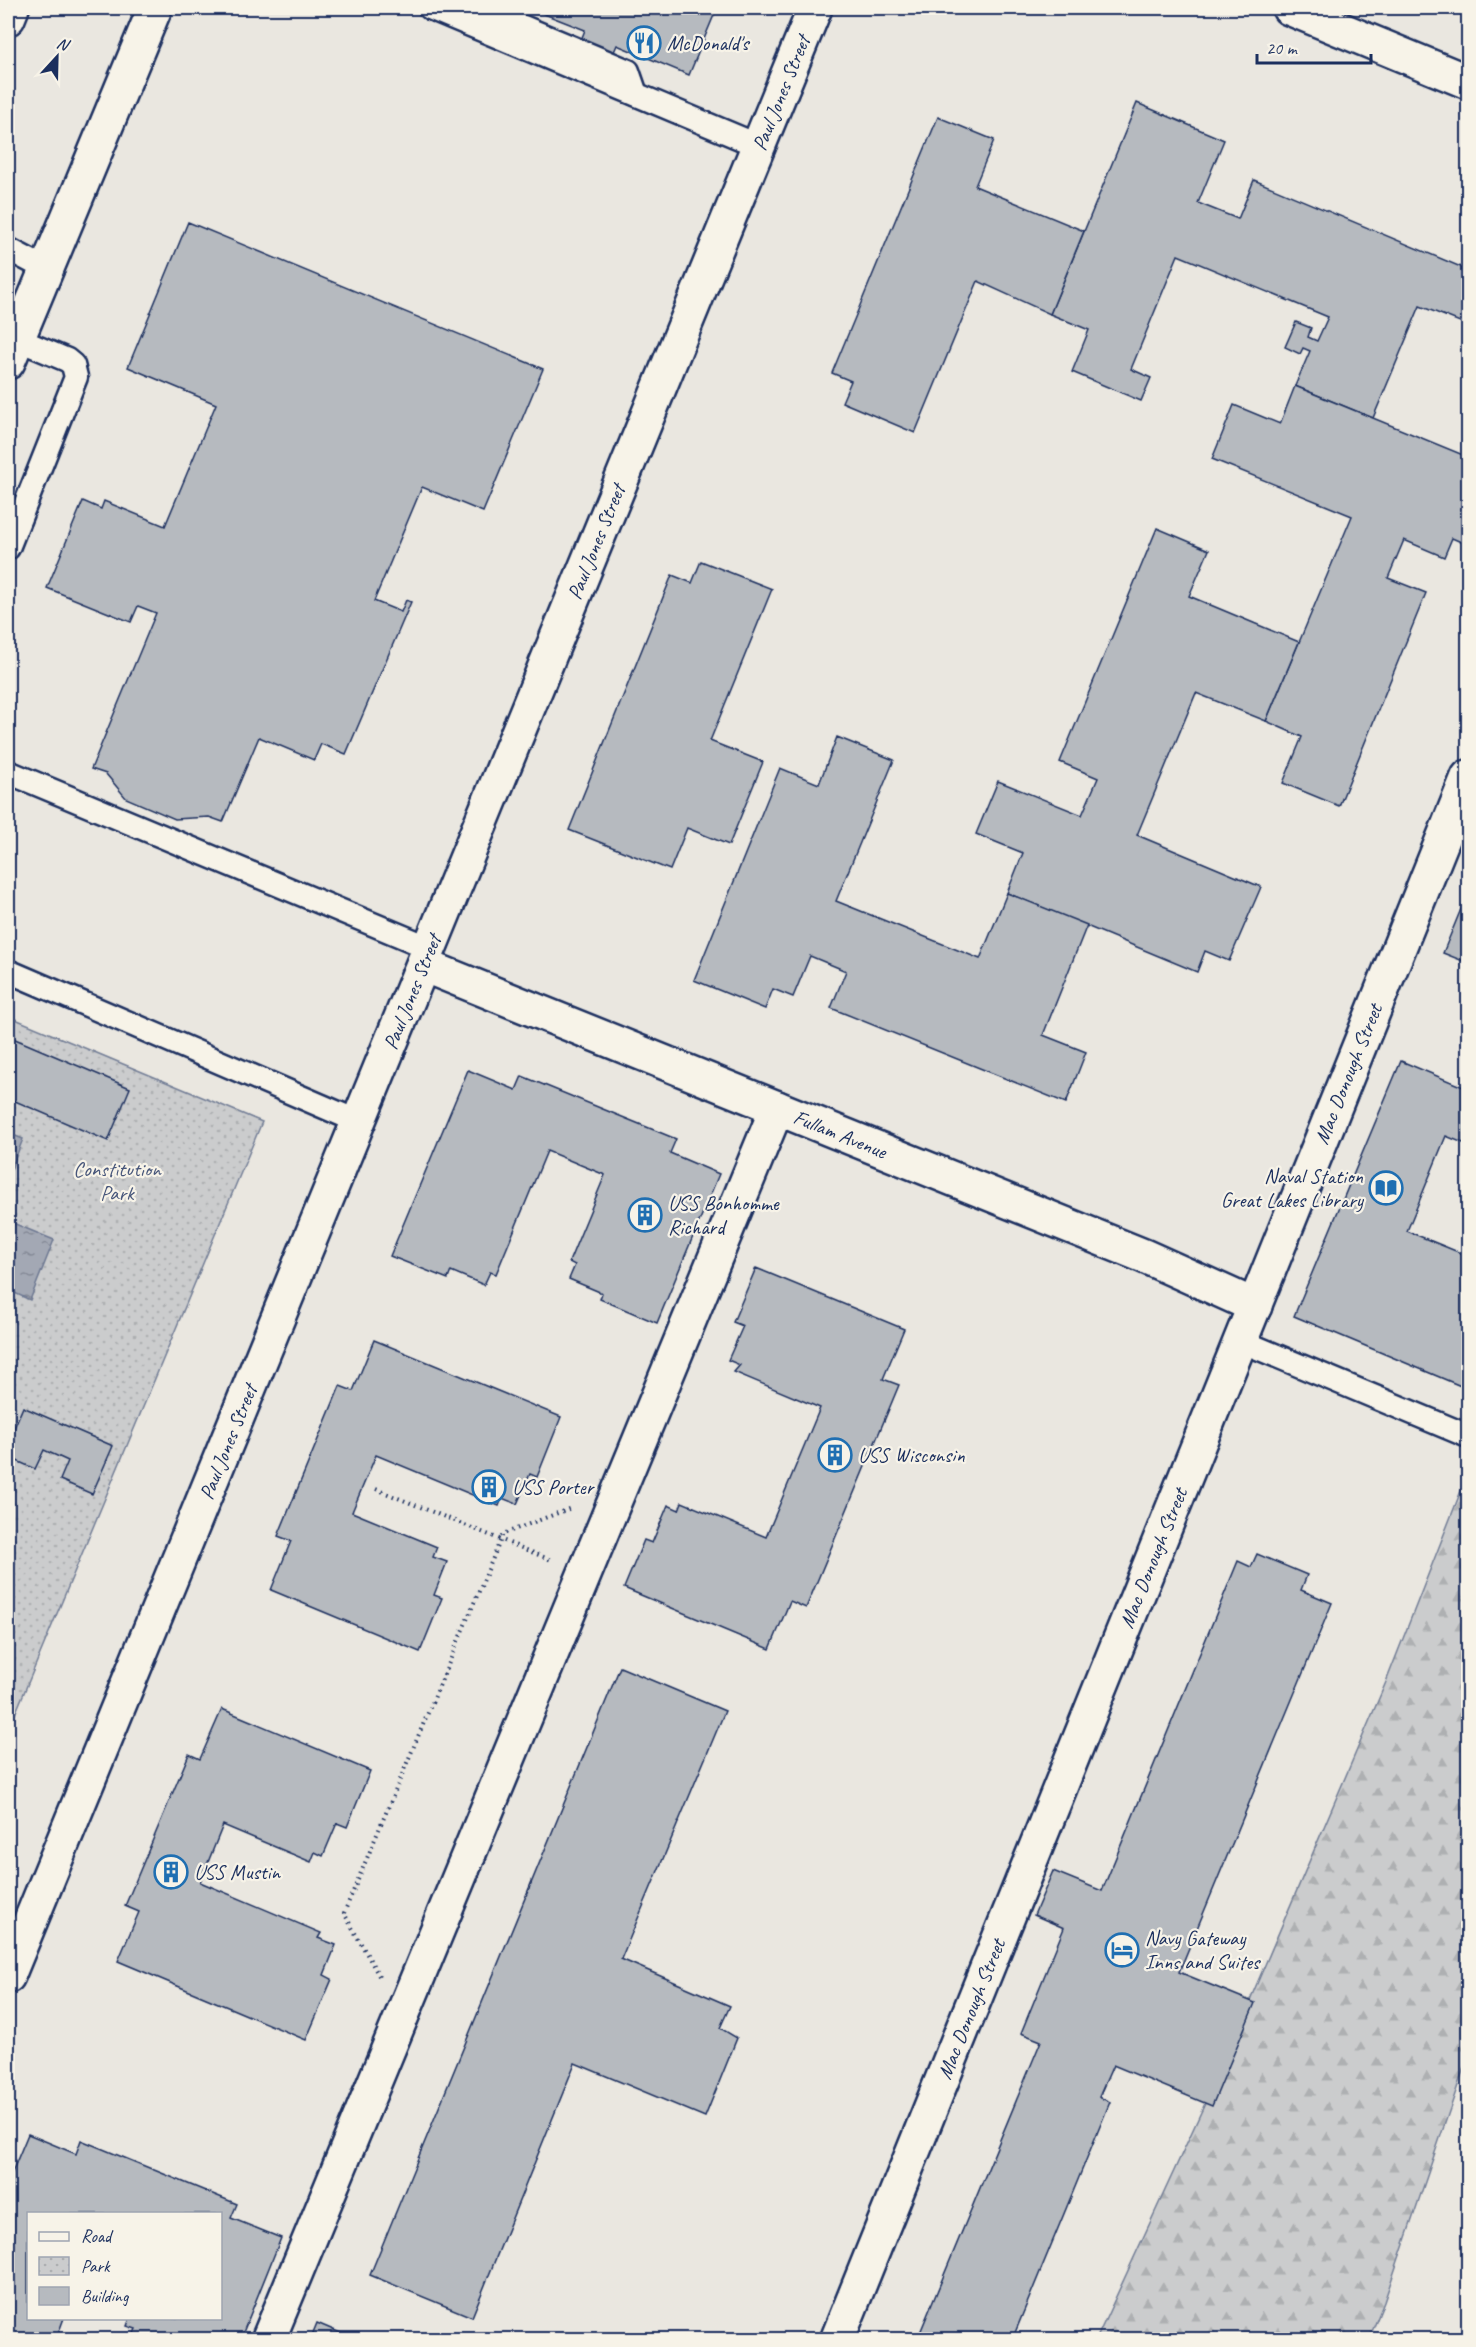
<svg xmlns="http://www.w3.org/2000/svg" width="1476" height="2347" font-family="Caveat,sans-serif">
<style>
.forest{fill:url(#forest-firs);stroke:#737e96;stroke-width:1.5}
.park{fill:url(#park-dots);stroke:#737e96;stroke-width:1.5}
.water{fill:url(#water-ripples);stroke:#6d7892;stroke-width:1.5}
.building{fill:#b6babf;stroke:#1b2f5e;stroke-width:1.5}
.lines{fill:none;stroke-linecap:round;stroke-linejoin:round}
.lane-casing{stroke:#1b2f5e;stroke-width:27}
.street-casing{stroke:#1b2f5e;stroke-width:38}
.path{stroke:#1b2f5e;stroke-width:4;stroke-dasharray:1.5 4.5;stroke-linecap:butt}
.lane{stroke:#f7f3e8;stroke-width:22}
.street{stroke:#f7f3e8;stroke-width:33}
.labels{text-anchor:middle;stroke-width:4.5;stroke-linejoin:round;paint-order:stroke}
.poi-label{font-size:21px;fill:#1b2f5e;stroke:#f7f3e8;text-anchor:start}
.street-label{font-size:21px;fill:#1b2f5e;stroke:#f7f3e8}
.park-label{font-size:21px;fill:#47567a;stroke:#f7f3e8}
</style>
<defs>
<pattern id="forest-firs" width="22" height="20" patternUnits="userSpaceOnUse" patternTransform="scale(1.5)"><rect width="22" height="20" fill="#cbcccd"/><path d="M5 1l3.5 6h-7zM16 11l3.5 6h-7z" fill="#aeb0b2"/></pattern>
<pattern id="park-dots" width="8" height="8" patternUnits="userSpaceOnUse" patternTransform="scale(1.5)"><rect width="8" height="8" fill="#cbcccd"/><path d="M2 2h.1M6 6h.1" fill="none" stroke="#aeb0b2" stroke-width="1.8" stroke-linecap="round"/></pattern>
<pattern id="water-ripples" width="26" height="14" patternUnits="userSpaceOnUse" patternTransform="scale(1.5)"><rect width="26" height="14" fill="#a3a8b4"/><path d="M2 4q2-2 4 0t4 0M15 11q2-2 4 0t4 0" fill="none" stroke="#848996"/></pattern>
</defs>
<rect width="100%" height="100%" fill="#eae7e0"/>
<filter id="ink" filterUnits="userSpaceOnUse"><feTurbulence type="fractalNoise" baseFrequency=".0167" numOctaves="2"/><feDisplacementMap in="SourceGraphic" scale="12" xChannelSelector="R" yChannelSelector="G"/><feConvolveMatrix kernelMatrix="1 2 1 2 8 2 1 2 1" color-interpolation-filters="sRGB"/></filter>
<g filter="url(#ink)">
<path class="forest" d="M1468,1473v583l-84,246 -15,37 -273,1 118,-256 172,-402z"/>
<path class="park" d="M8,1016l254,106 -254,609z"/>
<g class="water">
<path d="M8,1133l15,6 -15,38z"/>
<path d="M8,1221l46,19 -24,60 -22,-10z"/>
</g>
<g class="building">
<path d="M529,8h188l-28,67 -72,-30 -4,9 -32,-14 4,-10z"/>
<path d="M1137,103l87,37 -26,63 40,16 16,-39 214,90v45l-3,9 -45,-18 -47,112 -78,-32 15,-35 -7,-3 -3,6 -15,-7 11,-25 15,6 -3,9 9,4 11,-24 -150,-62 -47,114 20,9 -10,23 -69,-29 17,-42 -39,-16z"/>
<path d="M938,117l56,23 -19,46 109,45 -34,83 -72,-33 -63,152 -73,-31 9,-21 -19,-8z"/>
<path d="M188,222l355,147 -60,143 -61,-25 -48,114 27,11 5,-12 5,2 -65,152 -25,-10 -7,16 -55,-23 -36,85 -14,-5 -34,2 -49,-21 -20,-24 -15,-5 65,-156 -18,-7 -7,16 -84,-34 36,-87 18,8 3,-8 61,25 51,-122 -88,-37z"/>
<path d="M1295,386l173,71v88l-16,-7 -8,19 -40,-17 -16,38 38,15 -87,213 -56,-23 19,-46 -36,-16 86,-205 -140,-57 22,-54 46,19z"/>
<path d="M1157,528l52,22 -20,46 110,46 -33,79 -70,-28 -59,142 124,52 -32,74 -24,-10 -8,21 -190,-79 16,-40 -47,-19 22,-53 84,34 16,-37 -38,-16z"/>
<path d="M701,561l71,28 -62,152 53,21 -34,83 -42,-17 -17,42 -101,-40 103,-255 20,8z"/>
<path d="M837,737l57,23 -58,141 144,58 27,-66 80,32 -44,110 43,17 -20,51 -235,-95 15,-37 -36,-15 -17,41 -20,-8 -8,20 -71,-29 86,-212 39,16z"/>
<path d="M1468,892v71l-25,-10z"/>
<path d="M8,1036l122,52 -22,53 -100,-43z"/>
<path d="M1401,1061l67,28v56l-22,-9 -39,95 61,25v133l-174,-73z"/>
<path d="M468,1070l48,20 6,-14 154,63 -6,14 49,21 -62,149 -57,-24 2,-6 -33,-14 6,-14 -6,-3 36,-87 -58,-24 -51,123 -6,-2 -6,13 -33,-14 -3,8 -58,-23z"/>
<path d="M756,1268l148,61 -21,50 16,6 -93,223 -16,-7 -20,48 -146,-61 20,-48 8,3 16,-38 11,5 3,-8 84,35 54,-129 -86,-36 6,-7 -12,-5 15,-34 -10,-4z"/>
<path d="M374,1340l187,77 -24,60 -7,-3 -13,30 -15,-6 -3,8 -123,-51 -24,57 85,35 -4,10 14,5 -13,33 8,3 -22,54 -149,-62 20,-49 -13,-5 62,-150 13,5z"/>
<path d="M23,1407l90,39 -21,48 -32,-14 8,-19 -24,-11 -9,19 -27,-12v-15z"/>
<path d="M1257,1554l50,21 -6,15 31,13 -153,369 76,31 -43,103 -99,-41 -14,32 11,5 -98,238h-95l124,-299 -20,-8 43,-105 -30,-13 19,-44 49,20 136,-330 13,6z"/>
<path d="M620,1667l105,44 -104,248 109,47 -10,22 17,10 -32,79 -130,-54 -103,254 -102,-42z"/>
<path d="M222,1709l148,62 -23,56 -10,-4 -14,33 -8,-4 -4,10 -88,-37 -23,57 121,51 -3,5 18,7 -12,30 8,4 -26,61 -188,-79 21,-49 -14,-6 64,-152 11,5z"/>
<path d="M28,2134l48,20 5,-14 156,64 -6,14 50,20 -41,102h-109l5,-11 -9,-3 3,-8h90v-104h-192v104h36l-7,19 -7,-3 -3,6h-24l-11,-5 -4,5v-158z"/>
<path d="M317,2323l40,17h-47z"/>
</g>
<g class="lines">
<defs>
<g id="lane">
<path d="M430,8l329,138"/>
<path d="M478,8l150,63 8,23"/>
<path d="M8,249l38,20"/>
<path d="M8,548l68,-171 -3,-12 -6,-5 -50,-21"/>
<path d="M8,772l422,176"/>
<path d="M8,971l351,151"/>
<path d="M1241,1341l227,95"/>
</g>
<g id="street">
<path d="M1289,8l179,74"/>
<path d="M8,18l4,-10"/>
<path d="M8,362l147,-354"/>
<path d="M423,965l721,291 111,50"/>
<path d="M8,1976l807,-1968"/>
<path d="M268,2340l509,-1232"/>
<path d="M837,2340l631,-1563"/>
</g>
</defs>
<use href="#lane" class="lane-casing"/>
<use href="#street" class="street-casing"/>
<g class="path">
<path d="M376,1489l175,71"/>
<path d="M379,1976l-35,-63 159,-379 68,-26"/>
</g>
<use href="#lane" class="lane"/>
<use href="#street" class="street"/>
</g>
</g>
<defs>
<symbol id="restaurant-ring" viewBox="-11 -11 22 22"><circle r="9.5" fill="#f7f3e8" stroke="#1f6fb2" stroke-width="1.5"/><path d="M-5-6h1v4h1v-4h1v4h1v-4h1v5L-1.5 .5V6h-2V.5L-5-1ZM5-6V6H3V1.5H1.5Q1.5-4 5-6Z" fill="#1f6fb2"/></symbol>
<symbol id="library-ring" viewBox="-11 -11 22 22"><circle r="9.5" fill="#f7f3e8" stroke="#1f6fb2" stroke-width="1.5"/><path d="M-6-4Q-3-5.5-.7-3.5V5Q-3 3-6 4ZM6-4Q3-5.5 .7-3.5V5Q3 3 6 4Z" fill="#1f6fb2"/></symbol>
<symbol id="building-ring" viewBox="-11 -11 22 22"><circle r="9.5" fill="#f7f3e8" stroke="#1f6fb2" stroke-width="1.5"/><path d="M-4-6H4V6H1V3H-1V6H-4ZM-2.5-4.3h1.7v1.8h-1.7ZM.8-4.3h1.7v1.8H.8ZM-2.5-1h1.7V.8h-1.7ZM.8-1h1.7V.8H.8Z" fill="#1f6fb2"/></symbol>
<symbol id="hotel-ring" viewBox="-11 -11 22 22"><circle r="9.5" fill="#f7f3e8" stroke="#1f6fb2" stroke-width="1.5"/><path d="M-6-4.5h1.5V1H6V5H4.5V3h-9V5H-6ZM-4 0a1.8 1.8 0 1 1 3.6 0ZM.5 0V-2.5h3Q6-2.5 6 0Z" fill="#1f6fb2"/></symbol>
</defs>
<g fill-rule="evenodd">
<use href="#restaurant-ring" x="625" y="24" width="38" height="38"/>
<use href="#library-ring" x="1367" y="1169" width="38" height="38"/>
<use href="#building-ring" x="626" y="1196" width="38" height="38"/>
<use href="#building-ring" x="816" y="1436" width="38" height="38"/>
<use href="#building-ring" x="470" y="1468" width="38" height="38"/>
<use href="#building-ring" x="152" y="1853" width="38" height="38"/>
<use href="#hotel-ring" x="1103" y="1931" width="38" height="38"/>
</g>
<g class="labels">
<g class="poi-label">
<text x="667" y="50">McDonald's</text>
<text x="1363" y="1183" text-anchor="end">Naval Station<tspan x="1363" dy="24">Great Lakes Library</tspan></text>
<text x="668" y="1210">USS Bonhomme<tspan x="668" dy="24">Richard</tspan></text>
<text x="858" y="1462">USS Wisconsin</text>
<text x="512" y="1494">USS Porter</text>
<text x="194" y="1879">USS Mustin</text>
<text x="1145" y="1945">Navy Gateway<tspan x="1145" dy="24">Inns and Suites</tspan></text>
</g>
<g class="street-label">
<text transform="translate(781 93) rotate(-68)" y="7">Paul Jones Street</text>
<text transform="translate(596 542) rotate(-68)" y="7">Paul Jones Street</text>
<text transform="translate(412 992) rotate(-68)" y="7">Paul Jones Street</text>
<text transform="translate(1348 1074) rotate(-68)" y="7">Mac Donough Street</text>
<text transform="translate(840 1134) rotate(22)" y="7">Fullam Avenue</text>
<text transform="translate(228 1442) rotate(-68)" y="7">Paul Jones Street</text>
<text transform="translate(1153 1558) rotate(-68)" y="7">Mac Donough Street</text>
<text transform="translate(971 2009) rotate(-68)" y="7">Mac Donough Street</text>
</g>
<g class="park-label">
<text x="117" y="1176">Constitution<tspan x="117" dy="24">Park</tspan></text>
</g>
</g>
<rect width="1476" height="2347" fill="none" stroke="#f7f3e8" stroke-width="30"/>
<rect x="15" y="15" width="1446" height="2317" fill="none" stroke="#1b2f5e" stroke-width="2" filter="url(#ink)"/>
<rect x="27" y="2212" width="195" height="108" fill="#f7f3e8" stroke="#9fa5b1" stroke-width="1.5"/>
<rect x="39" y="2232" width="30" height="9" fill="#f7f3e8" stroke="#9fa5b1" stroke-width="1.5"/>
<text x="81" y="2242" font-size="18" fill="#1b2f5e">Road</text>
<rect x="39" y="2257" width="30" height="18" fill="url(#park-dots)" stroke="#9fa5b1" stroke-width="1.5"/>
<text x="81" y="2272" font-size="18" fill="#1b2f5e">Park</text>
<rect x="39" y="2287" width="30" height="18" fill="#b6babf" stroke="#9fa5b1" stroke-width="1.5"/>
<text x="81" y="2302" font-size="18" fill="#1b2f5e">Building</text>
<g transform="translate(57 57) rotate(22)" stroke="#f7f3e8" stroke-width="4.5" paint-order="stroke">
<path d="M0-4.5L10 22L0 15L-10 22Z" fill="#1b2f5e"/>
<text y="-9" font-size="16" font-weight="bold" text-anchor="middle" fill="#1b2f5e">N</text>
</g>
<path d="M1257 54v9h114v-9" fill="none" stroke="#1b2f5e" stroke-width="3"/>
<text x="1266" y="54" font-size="18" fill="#1b2f5e" stroke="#f7f3e8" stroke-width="4.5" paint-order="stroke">20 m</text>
</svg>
